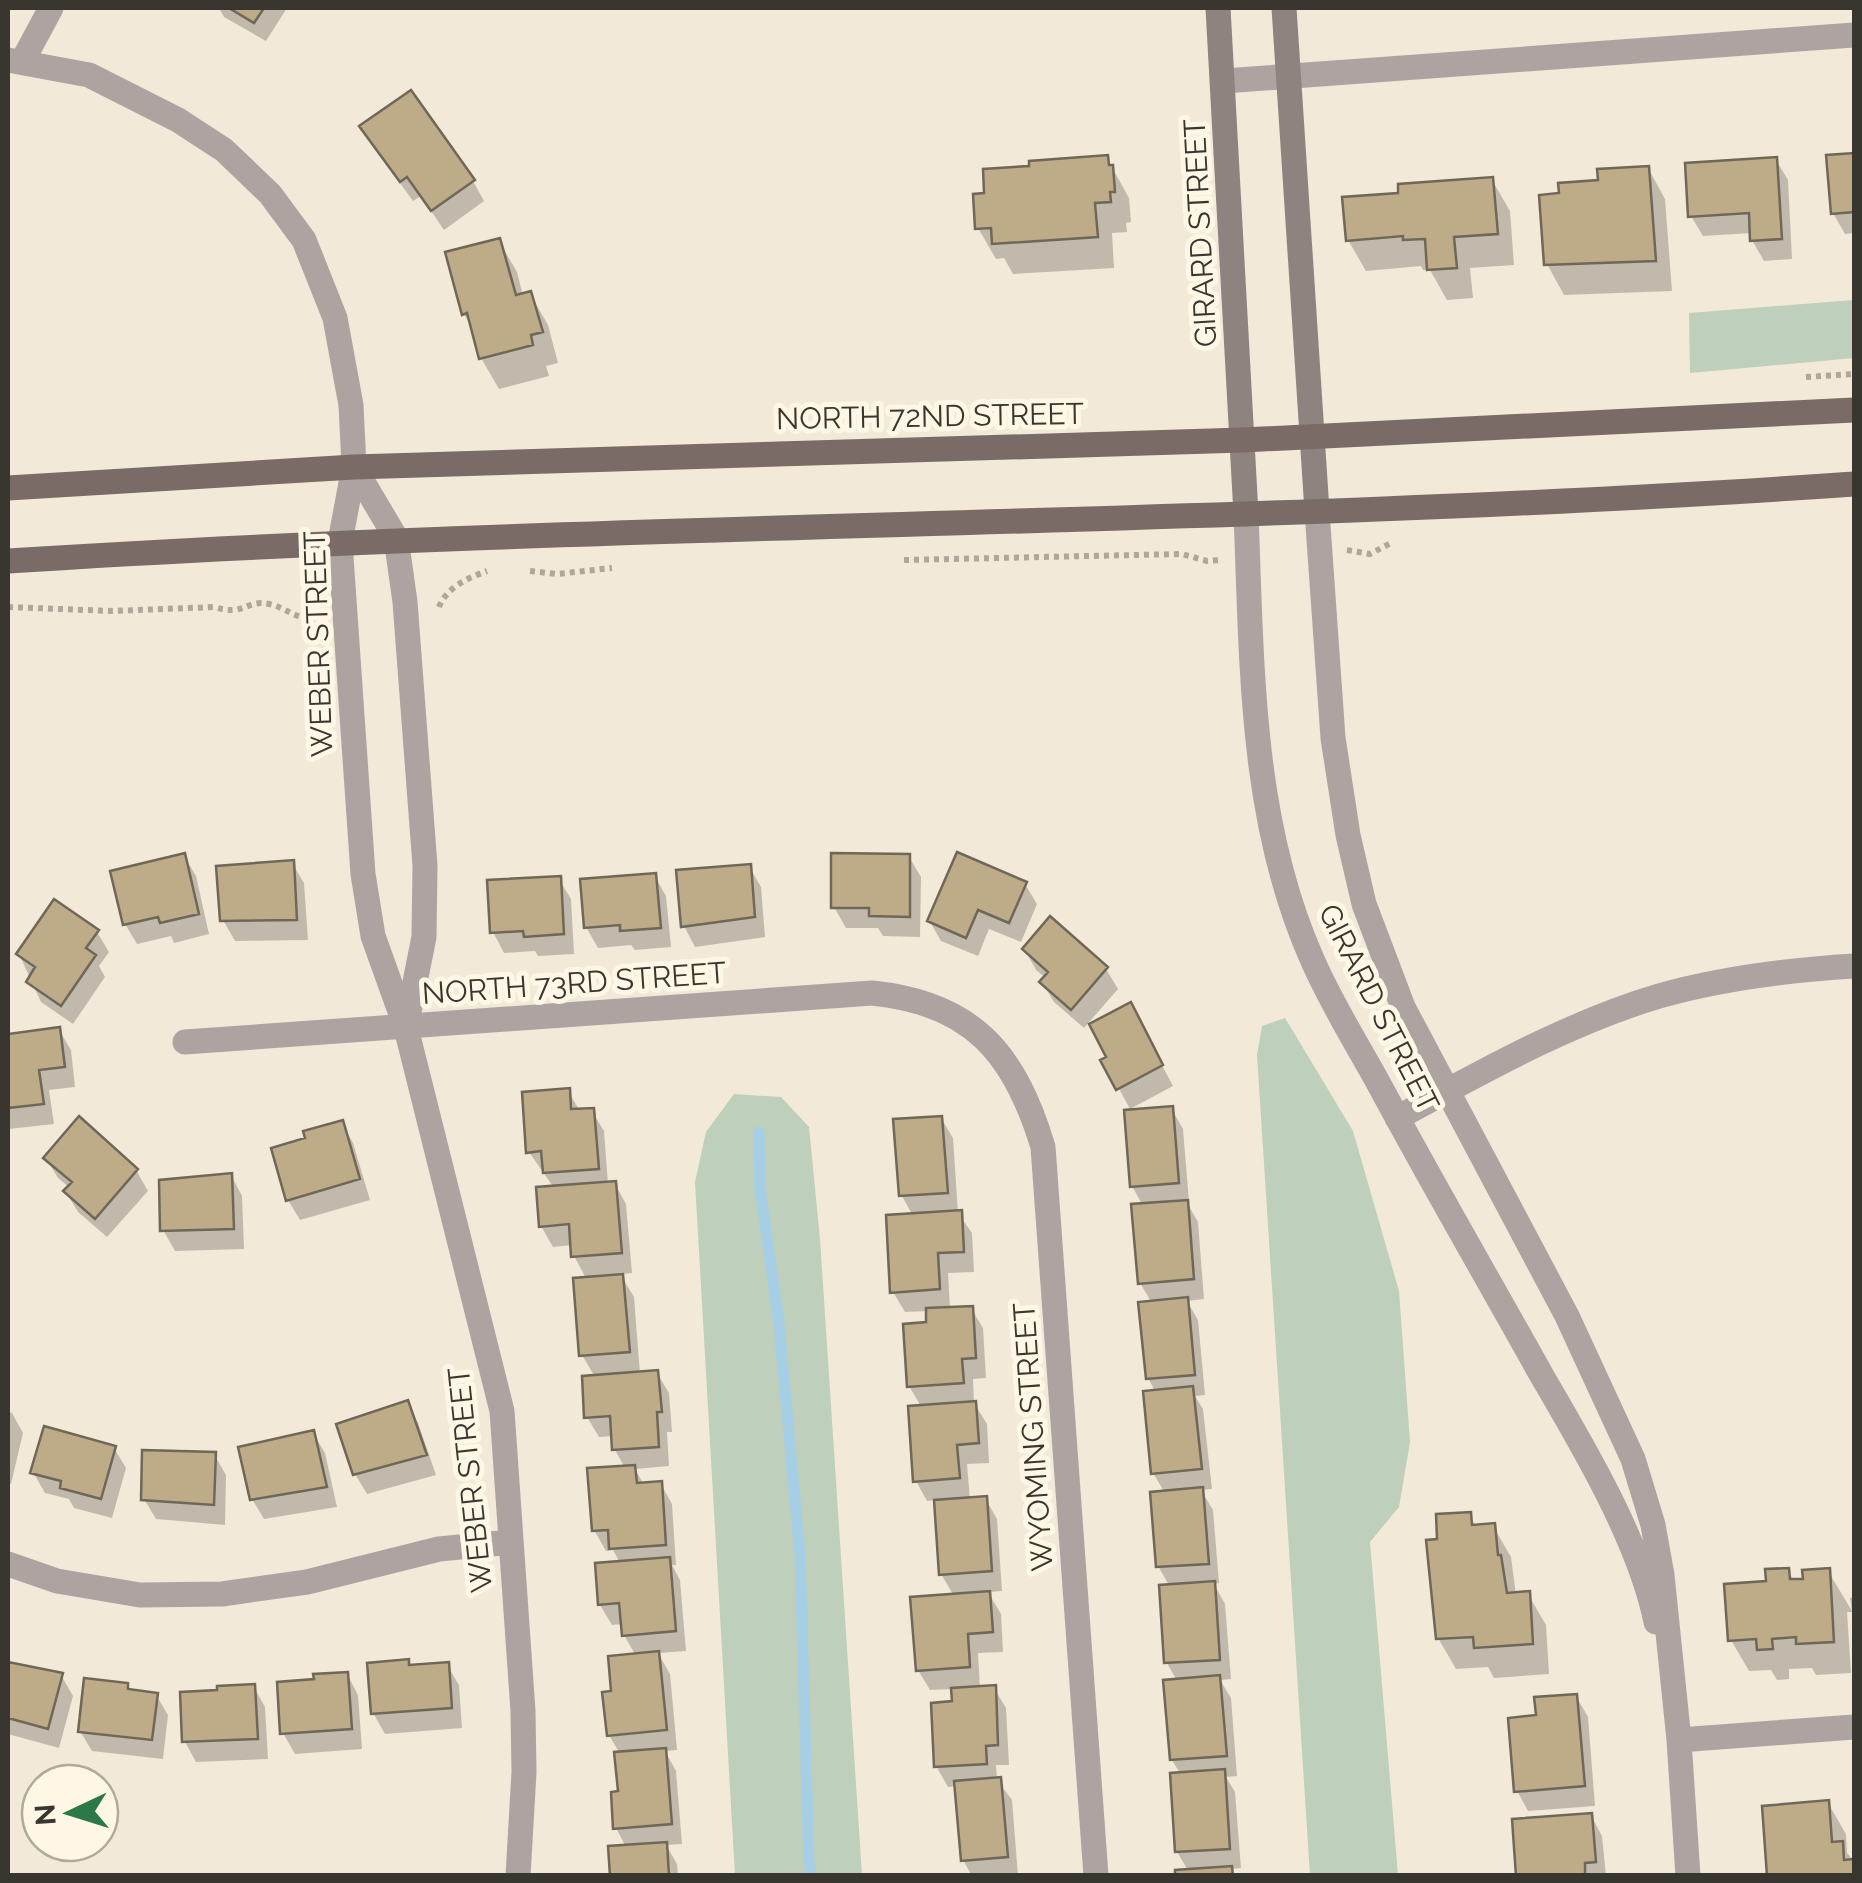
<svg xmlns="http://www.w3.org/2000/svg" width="1862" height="1883" viewBox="0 0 1862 1883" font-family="Raleway,sans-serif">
	<rect width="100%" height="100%" fill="#f2e9d8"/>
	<!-- green -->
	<path fill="#becfbb" d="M1854 300V358L1690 373 1689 313Z
		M1285 1018 1353 1131 1399 1291 1410 1442 1399 1507 1370 1542 1398 1875H1310L1257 1055 1262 1026Z
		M734 1094 781 1097 809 1127 820 1239 862 1875H735L695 1182 706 1132Z"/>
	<!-- shadow -->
	<path fill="#0003" d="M219 8H287L266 41 224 17Z
		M374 147 473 181 484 201 444 230 421 196 413 201Z
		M1854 156V233L1845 234 1833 213 1829 158Z
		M1107 158 1129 198 1131 222 1126 223 1127 232 1112 233 1114 268 1013 274 1004 258 996 259 978 228 987 196 1032 169Z
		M1776 160 1788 180 1792 259 1764 261 1752 240V233L1703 236 1691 216Z
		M1648 168 1665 199 1672 291 1564 295 1547 264 1601 183Z
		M1492 180 1510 211 1514 265 1470 268 1473 298 1447 300 1430 270H1423L1421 266 1366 271 1348 240 1401 195Z
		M499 241 517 272 523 296 530 294 548 325 558 363 546 366 549 376 499 389 481 358 474 331 464 314Z
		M184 856 196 876 209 934 174 943 171 936 137 944 125 924Z
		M909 857 921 877 920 937 883 936 878 928H846L834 907Z
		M292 863 304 883 308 940 235 941 223 920Z
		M749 866 761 887 765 937 695 947 684 926Z
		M654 875 666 896 671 947 635 950 631 945 598 948 586 927Z
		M559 879 571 899 574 954 538 956 535 951 504 953 493 932Z
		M1025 884 1037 904 1021 942 989 929 978 956 941 941 929 920Z
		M1051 920 1106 969 1118 989 1084 1028 1054 1002 1042 982 1046 978 1036 970 1025 950Z
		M97 932 109 952 99 966 105 977 73 1024 41 1002 19 954Z
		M1141 1026 1173 1086 1130 1109 1104 1061Z
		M59 1030 71 1050 75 1087 49 1090 54 1124 9 1129 8 1036Z
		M568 1091 580 1111H592L604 1131 608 1184H615L626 1204 632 1273 620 1274 634 1297 640 1374 657 1373 669 1393 672 1432H667L669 1466 635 1469 644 1485 661 1484 672 1504 676 1565H672L680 1580 686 1651 658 1653 670 1674 677 1750 665 1751 676 1771 682 1844 666 1845 677 1864 678 1876H613L626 1847 616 1828 620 1794V1754L609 1735 614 1693 636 1656 624 1635 623 1624 612 1625 600 1605 620 1563 613 1550 606 1551 594 1530 625 1468 615 1450 614 1436 599 1437 587 1417 595 1377 582 1355 587 1280 574 1256 573 1245 553 1247 541 1226 554 1188 529 1152Z
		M1171 1108 1183 1129 1189 1202 1187 1203 1198 1222 1204 1299 1187 1301 1198 1320 1205 1395 1195 1396 1203 1409 1212 1489 1201 1490 1213 1510 1219 1583 1214 1584 1225 1604 1231 1679 1220 1680 1231 1698 1237 1776 1226 1777 1235 1792 1241 1868 1231 1869 1235 1876H1178L1189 1872 1177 1852 1181 1775 1172 1760 1177 1681 1167 1663 1170 1587 1158 1566 1165 1493 1153 1473 1156 1393 1148 1378 1152 1303 1140 1283 1143 1206 1132 1186Z
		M941 1118 953 1138 958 1213 972 1233 974 1272 948 1273 950 1309 971 1308 983 1328 986 1378 973 1379 974 1403 987 1424 989 1463 967 1464 970 1500 985 1498 997 1519 1002 1591 988 1592 1001 1614 1003 1652 978 1653 980 1689 994 1688 1006 1708 1009 1765H996L997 1780 1012 1800 1018 1876H972L963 1860 957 1786 948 1787 936 1766 955 1704 954 1689 930 1690 918 1670 954 1596 941 1574 936 1500 927 1501 916 1481 922 1408 909 1386 929 1325 928 1311 905 1312 893 1292 913 1216 902 1196Z
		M342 1123 353 1143 370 1200 300 1220 288 1200 308 1140Z
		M46 1158 136 1170 148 1191 107 1237 78 1212 66 1192 70 1188 58 1178Z
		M231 1175 242 1196 244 1249 175 1251 163 1230Z
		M407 1403 418 1423 436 1475 367 1494 355 1474Z
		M8 1412 12 1413 23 1433 11 1484 8 1483Z
		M313 1433 325 1453 337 1507 264 1519 252 1499Z
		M114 1448 126 1468 112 1518 74 1508 69 1499 45 1493 33 1472Z
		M214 1454 226 1475 225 1525 156 1519 144 1499Z
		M1469 1515 1476 1527 1493 1526 1511 1557 1516 1595 1528 1594 1546 1625 1549 1674 1494 1678 1488 1667 1456 1669 1438 1638 1439 1541Z
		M1788 1570 1794 1582 1828 1571 1852 1611 1850 1598 1854 1597V1646L1852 1612H1847L1851 1673 1816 1675 1812 1668 1789 1669V1679L1777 1680 1771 1670 1749 1671 1731 1640 1769 1584Z
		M407 1662 411 1667 447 1665 459 1685 462 1728 385 1734 373 1713Z
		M8 1664 61 1675 73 1696 59 1748 8 1734Z
		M347 1674 358 1695 362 1749 295 1754 283 1733Z
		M126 1685 130 1692 156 1695 168 1715 163 1759 92 1751 80 1731Z
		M254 1687 265 1707 268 1759 196 1762 185 1742Z
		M1576 1696 1588 1717 1595 1806 1528 1811 1517 1791 1538 1718Z
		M1828 1803 1846 1834 1847 1853 1854 1861V1876H1770Z
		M1591 1815 1602 1836 1606 1876H1519Z"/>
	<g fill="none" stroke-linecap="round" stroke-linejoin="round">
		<!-- stream -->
		<path stroke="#a6cee5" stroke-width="11" d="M759 1132 760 1188 779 1325 800 1555 809 1864 812 1876"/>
	</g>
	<!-- building -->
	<path fill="#beac88" stroke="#6f6758" stroke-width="2.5" d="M229 8H264L254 23Z
		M411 90 475 180 431 211 407 177 400 182 359 126Z
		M1854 153V212L1831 214 1826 155Z
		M1108 155 1109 165H1113L1115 192H1110L1111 202 1095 203 1098 237 992 244 991 228 975 229 973 194 984 193 983 169 1029 166V161Z
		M1777 157 1782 239 1750 241 1749 213 1688 217 1685 163Z
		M1649 166 1656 261 1544 265 1539 195 1559 193 1558 183 1598 180 1597 169Z
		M1493 177 1498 234 1454 237 1457 268 1427 270 1425 239 1403 240V236L1346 241 1342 197 1398 193V184Z
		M500 238 516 295 531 291 543 332 531 335 533 345 479 359 467 313 462 315 445 252Z
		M957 852 1027 882 1009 923 978 910 966 938 927 921Z
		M185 853 199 914 160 923 158 917 123 925 110 871Z
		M831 853 910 854V917L869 916V908H831Z
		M294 860 297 920 220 921 216 866Z
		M751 864 755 917 681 927 676 870Z
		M656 873 661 928 620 931V925L584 928 580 879Z
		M561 876 564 934 524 937 523 931 490 933 487 880Z
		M54 899 99 930 86 948 96 955 61 1006 26 982 35 967 16 954Z
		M1050 916 1108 967 1071 1010 1039 982 1048 972 1022 949Z
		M1131 1002 1163 1065 1116 1090 1100 1060 1106 1057 1089 1024Z
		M60 1027 65 1067 39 1070 44 1104 8 1108V1034Z
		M570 1088 571 1109 594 1108 599 1169 543 1173 541 1151 526 1153 522 1092Z
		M1173 1106 1179 1183 1130 1187 1124 1110Z
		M79 1116 138 1169 95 1219 63 1191 72 1182 43 1158Z
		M942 1116 948 1193 899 1196 893 1119Z
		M343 1120 360 1179 286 1201 271 1148 305 1138 303 1131Z
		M232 1173 234 1229 160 1231 159 1180Z
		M616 1181 622 1253 571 1257 569 1224 539 1227 536 1187Z
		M1188 1200 1194 1279 1138 1284 1131 1204Z
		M962 1210 964 1252 938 1253 940 1289 890 1293 886 1215Z
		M623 1274 630 1352 579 1356 573 1278Z
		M1188 1297 1195 1375 1146 1379 1138 1302Z
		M973 1306 976 1358 962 1359 964 1383 907 1387 903 1324 926 1322V1308Z
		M658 1370 662 1412H657L659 1447 612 1450 610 1416 584 1418 582 1376Z
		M1193 1386 1202 1469 1151 1474 1143 1391Z
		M408 1400 427 1455 353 1475 336 1424Z
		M976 1401 979 1443 957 1445 960 1478 913 1482 908 1406Z
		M44 1426 116 1446 101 1499 60 1488 61 1481 30 1473Z
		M314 1430 327 1487 250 1500 238 1447Z
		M142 1450 216 1452 214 1505 141 1500Z
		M635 1465 637 1483 662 1481 666 1545 609 1549 608 1530 592 1531 587 1468Z
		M1203 1487 1209 1564 1156 1567 1150 1492Z
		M987 1496 992 1571 939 1575 934 1500Z
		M1471 1512 1472 1525 1495 1523 1498 1555H1501L1507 1593 1530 1591 1533 1644 1474 1648 1473 1637 1436 1639 1426 1540 1437 1539 1436 1514Z
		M670 1557 676 1631 622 1636 619 1603 598 1605 595 1563Z
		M1789 1568 1790 1579H1803L1802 1570 1830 1568 1834 1642 1796 1644V1637L1772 1639 1773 1649 1757 1650 1756 1639 1728 1641 1724 1584 1766 1581 1765 1569Z
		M1215 1581 1220 1660 1164 1663 1159 1585Z
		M990 1591 993 1632 968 1634 970 1667 916 1671 910 1597Z
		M659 1651 667 1730 607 1736 602 1692 611 1691 608 1656Z
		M409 1659V1665L449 1662 452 1708 371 1714 367 1663Z
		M8 1662 63 1673 48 1729 8 1718Z
		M348 1672 352 1729 280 1734 277 1682 314 1679 313 1674Z
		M1220 1675 1227 1756 1170 1760 1163 1680Z
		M84 1678 128 1683V1689L158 1693 152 1740 78 1732Z
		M255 1684 258 1739 182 1742 180 1692 217 1690V1686Z
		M996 1685 998 1745 986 1746 987 1764 934 1767 931 1703 952 1701 951 1688Z
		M1577 1694 1585 1786 1514 1792 1508 1718 1536 1715 1534 1697Z
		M666 1748 672 1824 613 1829 611 1792 618 1791 614 1752Z
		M1225 1769 1230 1849 1175 1852 1170 1773Z
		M1001 1777 1008 1857 961 1861 954 1781Z
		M1829 1800 1832 1842 1843 1841 1844 1860 1854 1859V1876H1767L1762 1806Z
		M1592 1813 1596 1862 1585 1863V1876H1516L1512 1819Z
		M667 1842 669 1876H610L608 1846Z
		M1232 1866 1233 1876H1175V1870Z"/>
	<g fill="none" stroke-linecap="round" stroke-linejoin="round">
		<!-- path -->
		<path stroke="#aea79a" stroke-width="6" stroke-dasharray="5 5" stroke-linecap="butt" d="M1806 377 1854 374
			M1347 550 1370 554 1391 543
			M904 560 1182 554 1207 561 1220 560
			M530 571 557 574 612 568
			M8 607 112 611 214 607C245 617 246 599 269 604 288 608 293 619 315 618
			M439 607C447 587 468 578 487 571"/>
		<!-- street -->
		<path stroke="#ada4a2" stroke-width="25" d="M8 60 89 75 178 120 224 150 270 194 304 240 335 318 351 405 354 467 340 542 363 874 373 936 406 1028 502 1411 523 1711 524 1772 518 1876
			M22 62 51 8
			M1224 81 1854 35
			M354 467 396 538 405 602 425 866 424 937 406 1027
			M1317 511 1333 738 1348 835 1364 904 1403 1007 1567 1316 1633 1459 1653 1525 1662 1575 1679 1740 1688 1876
			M1246 514C1252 663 1250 820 1312 959 1331 1003 1357 1044 1380 1086 1432 1183 1488 1279 1542 1376 1583 1446 1640 1542 1656 1622
			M185 1042 872 993C973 1003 1015 1054 1043 1147L1096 1876
			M1397 1118C1480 1073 1568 1023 1659 996 1723 978 1788 970 1854 966
			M8 1564 57 1581 140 1595 222 1594 307 1582 439 1549 511 1542
			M1679 1740 1854 1727"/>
		<!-- secondary -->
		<path stroke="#8f837f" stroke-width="25" d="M1218 8 1246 514
			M1284 8 1317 511"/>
		<!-- primary -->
		<path stroke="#7a6b66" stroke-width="25" d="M8 488 354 467 1243 440 1854 410
			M8 561C622 521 1240 527 1854 484"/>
	</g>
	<g text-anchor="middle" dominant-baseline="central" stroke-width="10" stroke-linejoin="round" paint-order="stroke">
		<!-- street labels -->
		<g font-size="30" fill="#39362f" stroke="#fff7e5">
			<text transform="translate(1200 233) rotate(-93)">GIRARD STREET</text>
			<text transform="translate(930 416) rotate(-1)">NORTH 72ND STREET</text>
			<text transform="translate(318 644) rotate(-92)">WEBER STREET</text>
			<text transform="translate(574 983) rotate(-4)">NORTH 73RD STREET</text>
			<text transform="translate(1379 1008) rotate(63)">GIRARD STREET</text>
			<text transform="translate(1033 1437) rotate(-94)">WYOMING STREET</text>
			<text transform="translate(470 1480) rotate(-96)">WEBER STREET</text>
		</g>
	</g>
	<!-- border -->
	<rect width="1862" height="1883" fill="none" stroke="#39362f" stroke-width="20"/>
	<!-- north arrow -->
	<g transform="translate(70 1813) rotate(266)"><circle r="48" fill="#fff7e5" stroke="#b0aa9c" stroke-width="2.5"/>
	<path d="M0-8L18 38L0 25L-18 38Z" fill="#2c7846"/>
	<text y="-15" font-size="28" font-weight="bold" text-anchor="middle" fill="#39362f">N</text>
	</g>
</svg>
